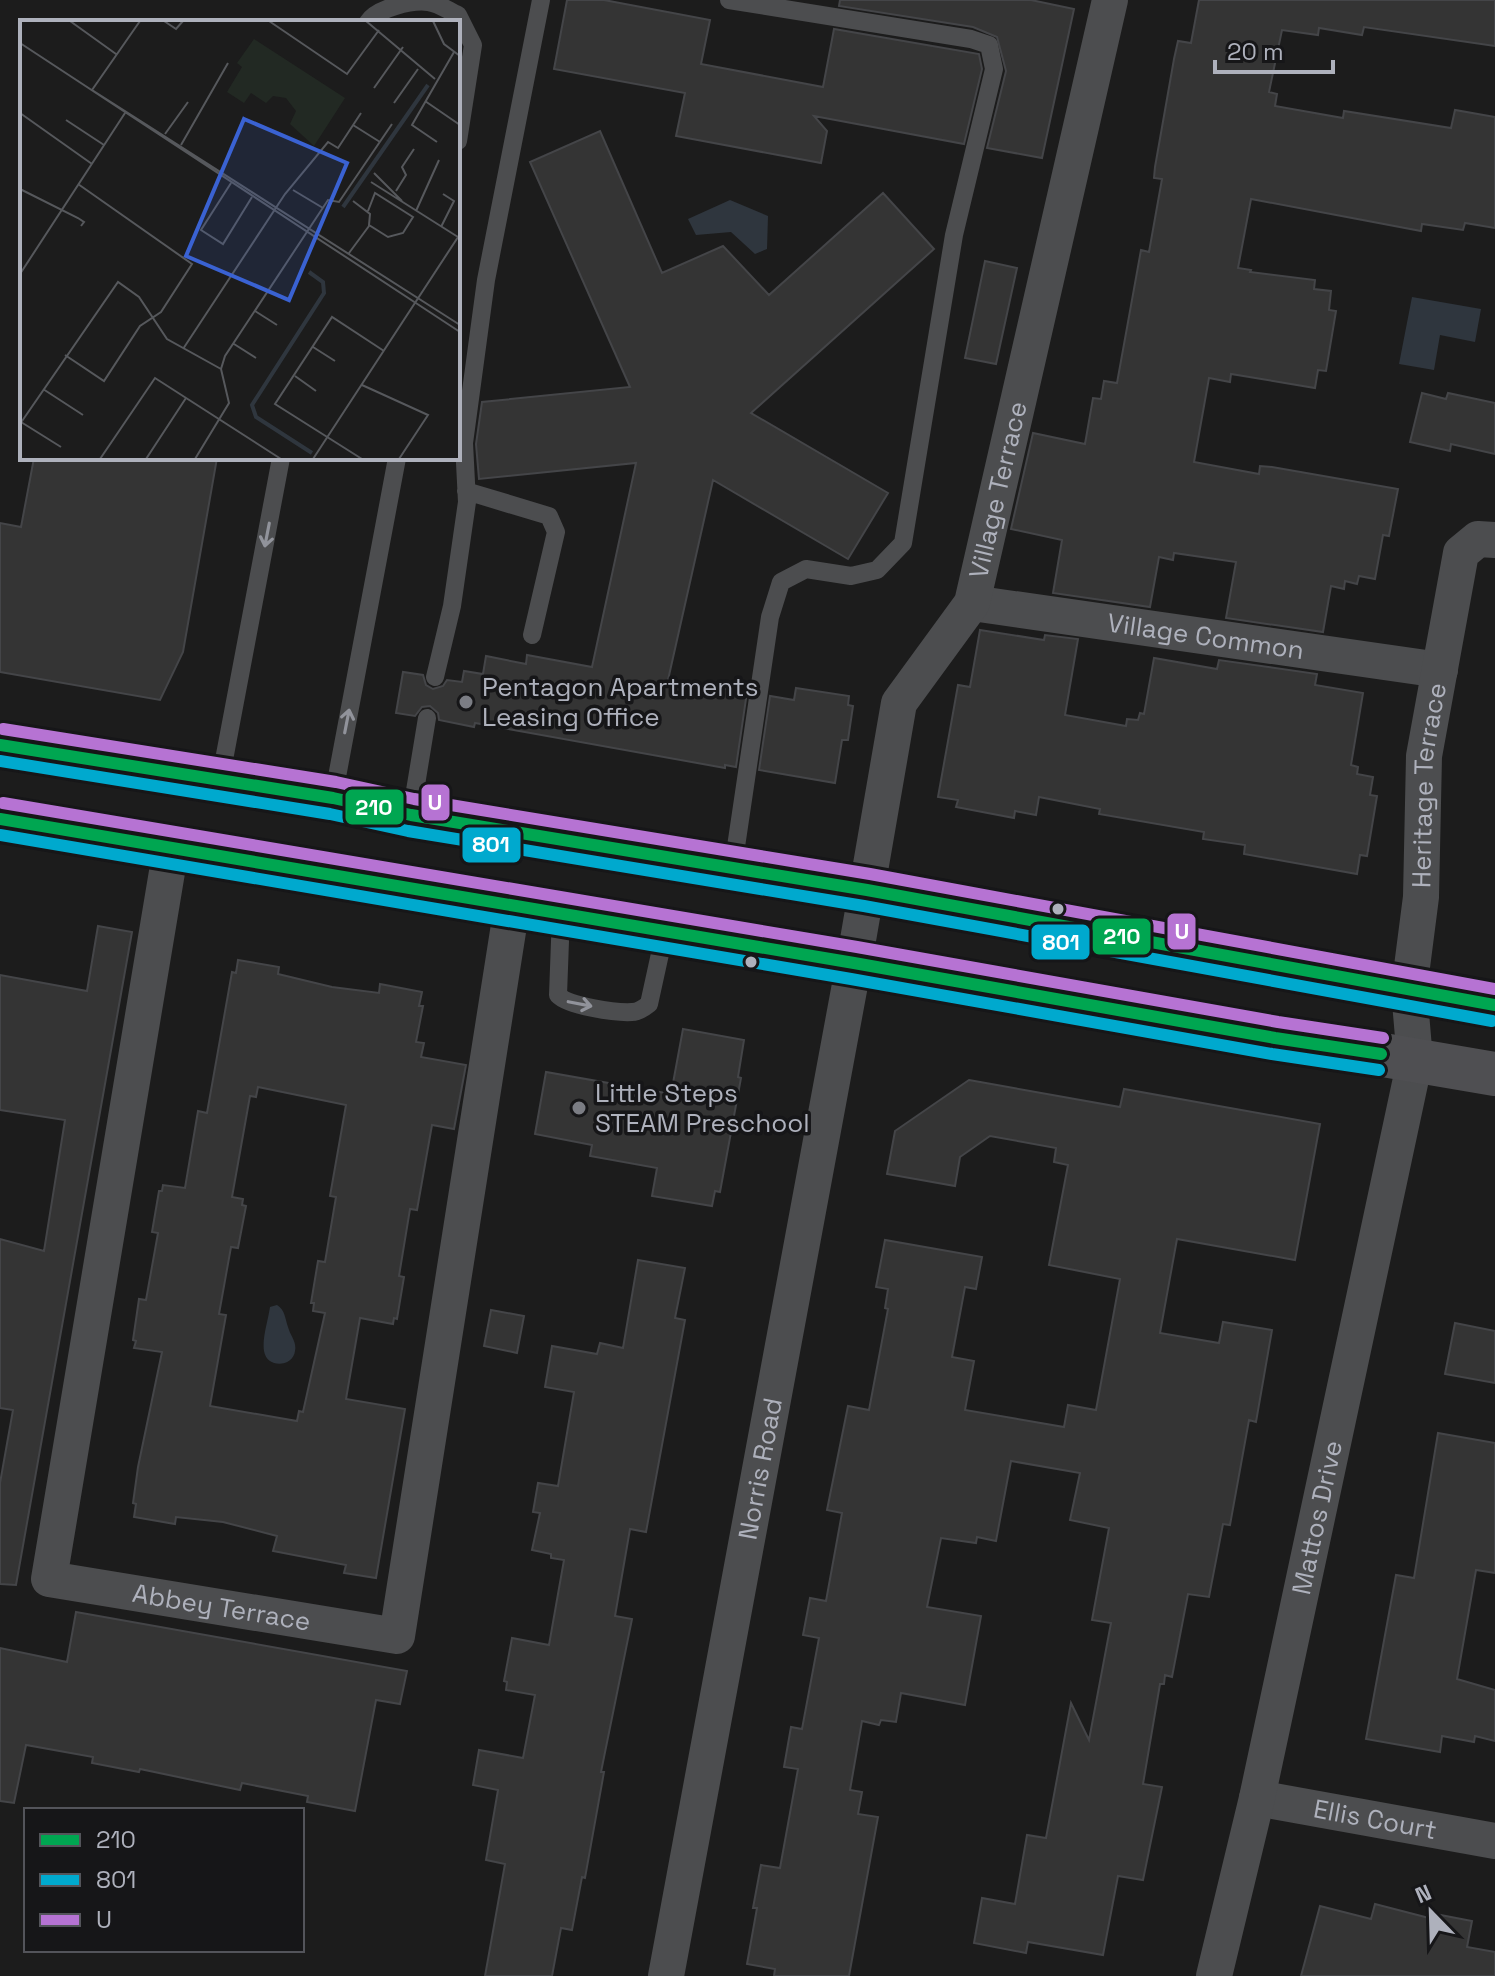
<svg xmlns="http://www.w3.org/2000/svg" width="1495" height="1976" viewBox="0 0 1495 1976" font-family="'Space Grotesk',sans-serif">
	<rect width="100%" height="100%" fill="#1c1c1c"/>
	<!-- water -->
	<path fill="#2f363e" d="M730 200 768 216 767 249 755 254 731 232 696 235 688 219Z
		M1412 297 1481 309 1475 342 1440 335 1434 370 1399 364Z
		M277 1305C285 1310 285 1318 288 1327 290 1335 297 1342 295 1351 293 1367 267 1369 264 1351 262 1338 268 1321 270 1307Z"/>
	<!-- building -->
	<path fill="#343434" stroke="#444548" stroke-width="2" fill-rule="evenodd" d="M567 0H604L710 20 701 64 823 87 834 29 979 54 982 69 964 144 814 116 827 131 821 163 676 136 685 93 554 69Z
		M840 0H1031L1074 9 1042 158 987 148 1006 71 997 37 973 27 839 6Z
		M1199 0H1495V46L1364 27 1362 35 1319 28 1318 35 1282 30 1269 92 1277 94 1275 106 1343 118 1344 111 1451 128 1455 110 1495 117V228L1465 223 1463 230 1422 224 1421 231 1251 199 1238 268 1251 270 1250 272 1315 280 1314 289 1331 291 1329 310 1336 311 1326 371 1318 370 1315 388 1231 374 1230 382 1209 378 1194 462 1259 474 1260 466 1272 467 1398 489 1389 536 1383 535 1375 579 1359 576 1357 584 1345 581 1344 589 1331 586 1323 632 1226 618 1236 562 1174 553 1173 560 1159 557 1150 607 1053 593 1062 540 1011 529 1033 433 1085 444 1093 398 1101 399 1104 381 1117 383 1141 250 1149 252 1162 179 1154 178 1155 167 1174 59 1178 41 1191 43Z
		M600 131 662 273 723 246 769 295 883 193 934 249 751 413 888 493 848 559 713 480 668 680 747 692 736 767 725 765V768L475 723 474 727 439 720 438 713 430 706 422 707 415 716 396 713 403 672 423 675 426 685 433 689 443 686 447 680 462 682 464 671 483 674 486 656 526 664 527 655 592 667 636 463 479 479 476 444 482 402 630 387 530 162Z
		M985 261 1017 268 996 364 965 358Z
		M1422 393 1446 399 1448 393 1495 403V454L1451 444 1450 451 1410 442Z
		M34 458H217L183 652 160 700 0 672V523L21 527Z
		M980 630 1044 640 1045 635 1078 639 1065 715 1126 726 1127 719 1138 720 1140 713 1144 714 1154 658 1217 669 1219 660 1317 674 1315 685 1363 693 1351 765 1358 767 1357 774 1373 777 1370 795 1377 796 1367 856 1360 855 1357 874 1244 854 1245 845 1203 839 1204 832 1099 814 1100 809 1039 797 1036 815 1015 811 1014 818 956 807 958 800 938 797 958 685 970 687Z
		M796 688 849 696 848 705 853 706 848 740H842L835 783 759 770 770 696 794 700Z
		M98 926 132 932 16 1585 0 1584V1483L13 1410 0 1408V1239L44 1251 65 1120 0 1110V975L87 991Z
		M238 960 279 967 278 974 332 987 379 993 380 984 422 992 419 1006H423L416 1042 424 1043 421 1057 466 1065 454 1129 432 1125 417 1210 410 1209 399 1276 404 1277 397 1319 394 1318 393 1324 360 1318 346 1399 405 1409 376 1578 344 1573 346 1565 273 1551 277 1536 223 1522 176 1517 175 1524 134 1517 136 1504 133 1503 138 1467 162 1352 134 1348 136 1341 133 1340 139 1299 146 1300 158 1233 152 1232 159 1191H162L163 1185 185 1188 198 1111 207 1113 232 972 236 973ZM258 1087 346 1105 330 1196 336 1197 325 1262 318 1261 311 1303H314L313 1311 325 1313 303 1412 299 1411 297 1421 210 1406 226 1315 219 1314 231 1247 238 1248 246 1206 242 1205 243 1199 232 1197 250 1096 256 1097Z
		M683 1029 744 1040 738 1077 741 1078 720 1192 715 1191 712 1206 652 1196 657 1168 590 1156 592 1145 535 1134 546 1072 671 1094Z
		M969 1080 1120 1107 1124 1089 1320 1124 1295 1260 1177 1239 1160 1333 1219 1343 1223 1322 1272 1330 1256 1422 1249 1420 1230 1525 1223 1524 1209 1597 1188 1594 1172 1677 1165 1675 1164 1684H1160L1143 1784 1162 1787 1143 1880 1118 1876 1103 1955 1028 1942 1026 1953 974 1943 982 1898 1015 1904 1027 1835 1046 1838 1071 1703 1089 1740 1111 1623 1092 1620 1109 1528 1070 1520 1080 1473 1011 1461 996 1541 977 1537 976 1543 941 1538 927 1607 981 1616 965 1705 901 1693 896 1722 881 1720 879 1725 862 1721 850 1790 862 1792 858 1814 878 1817 849 1976H774L775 1969 747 1964 757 1908H753L761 1865 780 1868 798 1769 784 1767 791 1727 802 1729 819 1638 803 1635 810 1598 826 1601 842 1513 827 1510 848 1406 869 1410 888 1309 885 1308 888 1289 876 1287 885 1240 982 1257 976 1289 965 1287 952 1357 974 1361 965 1410 1064 1427 1068 1405 1096 1410 1120 1279 1049 1265 1068 1165 1054 1162 1056 1148 990 1136 960 1157 955 1186 887 1174 895 1131Z
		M638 1260 685 1268 675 1318 685 1320 646 1532 630 1529 615 1616 632 1619 601 1772H604L585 1878 582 1877 572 1930 561 1928 552 1976H485L505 1864 486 1860 498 1790 473 1785 479 1750 523 1758 535 1695 506 1690 507 1682 504 1681 512 1638 549 1645 564 1560 551 1558V1554L532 1550 540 1513 533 1512 538 1483 558 1486 574 1392 545 1387 552 1346 597 1354 600 1343 623 1348Z
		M491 1310 524 1316 517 1353 484 1346Z
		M1455 1323 1495 1331V1383L1445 1374Z
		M1438 1433 1495 1443V1573L1476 1570 1457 1679 1495 1690V1741L1475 1736 1474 1742 1442 1736 1440 1752 1366 1739 1396 1575 1414 1578Z
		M76 1612 407 1671 400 1704 376 1700 355 1811 307 1802 308 1796 242 1783 240 1790 140 1769 139 1772 92 1763 93 1757 26 1745 14 1803 0 1801V1648L67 1662Z
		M1375 1904 1429 1918 1430 1913 1472 1921 1467 1947 1495 1952V1976H1301L1320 1906 1371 1919Z"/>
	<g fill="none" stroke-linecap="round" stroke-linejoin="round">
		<!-- service -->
		<path stroke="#4c4d4f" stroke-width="18" d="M729 0 971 39 989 45 994 69 954 235 903 543 877 570 851 576 806 569 781 582 770 617 733 867
			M368 22C377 8 412 0 428 2 438 3 449 11 458 15L473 45 458 141
			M466 491 549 516 556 532 532 635
			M435 677 452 606 467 502 464 443 486 280 541 0
			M220 781 281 458
			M333 798 397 458
			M411 815 427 718
			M561 914 558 995C568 1006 616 1013 632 1012 638 1012 644 1008 649 1004L665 931"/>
		<!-- minor -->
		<g stroke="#4c4d4f" stroke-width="36">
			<path id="s1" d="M972 603 1440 670"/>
			<path id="s2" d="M171 848 49 1579 397 1636 512 906"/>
			<path id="s3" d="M1257 1798 1495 1841"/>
			<path id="s4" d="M666 1976 854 963 899 703 972 603 1110 0"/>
			<path id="s5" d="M1214 1976 1257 1798 1415 1060 1409 990 1421 897 1424 756 1461 553 1478 539 1495 540"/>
		</g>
		<!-- primary -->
		<path stroke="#4f4f52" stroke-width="44" d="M0 745 333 798 411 815 867 890 1495 1005
			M0 819 1495 1074"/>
		<defs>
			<path id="bus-1" d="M0 745 333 798 411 815 867 890 1495 1005
				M0 819 854 963 1275 1038 1381 1054"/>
			<path id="bus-2" d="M0 761 330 814 408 831 864 906 1492 1021
				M0 835 851 979 1272 1054 1379 1070"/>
			<path id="bus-3" d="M3 729 336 782 414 799 870 874 1495 989
				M3 803 857 947 1278 1022 1383 1038"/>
		</defs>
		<!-- bus-1 casing -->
		<use href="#bus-1" stroke="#161618" stroke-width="18"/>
		<!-- bus-2 casing -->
		<use href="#bus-2" stroke="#161618" stroke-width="18"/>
		<!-- bus-3 casing -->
		<use href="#bus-3" stroke="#161618" stroke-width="18"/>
		<!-- bus-1 -->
		<use href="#bus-1" stroke="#00a651" stroke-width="12"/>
		<!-- bus-2 -->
		<use href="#bus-2" stroke="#00a9ce" stroke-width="12"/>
		<!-- bus-3 -->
		<use href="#bus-3" stroke="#b673d3" stroke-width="12"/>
	</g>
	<!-- one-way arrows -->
	<defs><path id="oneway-shaft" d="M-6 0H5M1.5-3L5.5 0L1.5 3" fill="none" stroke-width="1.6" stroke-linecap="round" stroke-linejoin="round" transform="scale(2)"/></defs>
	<g stroke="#91939b">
		<use href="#oneway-shaft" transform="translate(267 535) rotate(101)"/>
		<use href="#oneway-shaft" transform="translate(347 721) rotate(-79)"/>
		<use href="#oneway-shaft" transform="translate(580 1004) rotate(11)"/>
	</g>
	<!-- markers -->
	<g fill="#7b7d84" stroke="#161618" stroke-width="3">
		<circle cx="466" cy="702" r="8"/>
		<circle cx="579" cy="1108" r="8"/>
	</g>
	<g fill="#aeb1bc" stroke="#161618" stroke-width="3">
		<circle cx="1058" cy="909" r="7"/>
		<circle cx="751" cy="962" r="7"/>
	</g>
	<g text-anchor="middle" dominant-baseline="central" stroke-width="7" stroke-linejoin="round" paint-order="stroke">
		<!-- street labels -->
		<g font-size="26" fill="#aeb1bc" stroke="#161618">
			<text stroke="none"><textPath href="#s4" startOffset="1534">Village Terrace</textPath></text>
			<text stroke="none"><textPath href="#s1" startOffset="236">Village Common</textPath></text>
			<text stroke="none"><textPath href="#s5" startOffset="1214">Heritage Terrace</textPath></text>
			<text stroke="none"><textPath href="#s4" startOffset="516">Norris Road</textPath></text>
			<text stroke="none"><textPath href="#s5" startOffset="470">Mattos Drive</textPath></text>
			<text stroke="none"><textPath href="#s2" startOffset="916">Abbey Terrace</textPath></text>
			<text stroke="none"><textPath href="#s3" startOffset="120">Ellis Court</textPath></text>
		</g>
		<!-- poi labels -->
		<g font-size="26" fill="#aeb1bc" stroke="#161618" text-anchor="start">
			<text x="482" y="687">Pentagon Apartments<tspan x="482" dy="30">Leasing Office</tspan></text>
			<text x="595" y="1093">Little Steps<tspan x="595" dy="30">STEAM Preschool</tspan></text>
		</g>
	</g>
	<!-- overview -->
	<g transform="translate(20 20)">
		<rect width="440" height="440" fill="#1c1c1c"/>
		<path d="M234 19 325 78 294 126 270 104 276 91 266 78 253 76 246 83 231 73 224 83 207 72 222 47 217 43Z" fill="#222923"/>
		<path fill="none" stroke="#2f363e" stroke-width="4" d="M323 187 408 65M289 252 303 262 304 273 232 385 236 397 292 433"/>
		<path fill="none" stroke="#56585c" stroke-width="2" d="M50 1 96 34M144 1 156 9 163 1M249 1 327 54 359 10M346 1 415 59M413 1 424 24 440 36M0 23 440 312M354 68 383 27M72 70 120 1M72 70 440 305M405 81 440 105M374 83 398 49M0 93 72 144M46 100 84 125M333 105 360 122M145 114 168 82M417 122 392 105 434 32M161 125 208 43M354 153 382 181M351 162 438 217M211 163 181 210 203 224 232 177M0 169 58 198 64 202 61 206M273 170 303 188M376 171 386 155 382 147 394 129M333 181 350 194 349 205 368 217 383 213 393 197 355 173 348 191M396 191 419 140M421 207 434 181 423 174M329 233 349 206M0 254 105 93M235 291 257 305M214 324 236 338M293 327 315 341M163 329 265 174 308 122 318 128 341 93M45 335 84 361 120 306 141 292 172 244 58 164M275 356 296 371M342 365 408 395 379 439M23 369 63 395M1 402 41 427M0 404 98 262 119 277 147 319 201 349M80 439 135 358 261 439M126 439 166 378M175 439 209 383 201 349 205 336 308 180 319 182 372 104M293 439 440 214M342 439 255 384 312 297 364 331"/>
		<path fill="#3a62d2" fill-opacity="0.15" stroke="#3a62d2" stroke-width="4" d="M224 99 327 143 269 280 166 236Z"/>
		<rect width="440" height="440" fill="none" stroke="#aeb1bc" stroke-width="4"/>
	</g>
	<g stroke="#161618" stroke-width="3">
		<rect x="420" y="783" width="31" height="39" rx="8" fill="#b673d3"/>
		<rect x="344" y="788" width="61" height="38" rx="8" fill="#00a651"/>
		<rect x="461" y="826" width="61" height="38" rx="8" fill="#00a9ce"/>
		<rect x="1166" y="912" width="31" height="39" rx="8" fill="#b673d3"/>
		<rect x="1091" y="917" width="61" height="39" rx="8" fill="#00a651"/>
		<rect x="1030" y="923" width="61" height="38" rx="8" fill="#00a9ce"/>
	</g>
	<g font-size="22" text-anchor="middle" font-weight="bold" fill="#fff">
		<text x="435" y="810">U</text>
		<text x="374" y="815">210</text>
		<text x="491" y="852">801</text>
		<text x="1182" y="939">U</text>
		<text x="1122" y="944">210</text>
		<text x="1061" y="950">801</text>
	</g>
	<!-- legend -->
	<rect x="24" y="1808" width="280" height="144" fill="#161618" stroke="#53545a" stroke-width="2"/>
	<rect x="40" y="1834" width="40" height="12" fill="#00a651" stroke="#53545a" stroke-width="2"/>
	<text x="96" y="1848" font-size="24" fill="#aeb1bc">210</text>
	<rect x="40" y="1874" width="40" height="12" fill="#00a9ce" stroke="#53545a" stroke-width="2"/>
	<text x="96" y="1888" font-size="24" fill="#aeb1bc">801</text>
	<rect x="40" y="1914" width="40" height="12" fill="#b673d3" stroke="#53545a" stroke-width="2"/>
	<text x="96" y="1928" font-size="24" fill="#aeb1bc">U</text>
	<!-- north arrow -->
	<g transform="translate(1431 1912) rotate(337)" stroke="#161618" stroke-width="6" paint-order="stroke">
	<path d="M0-6L14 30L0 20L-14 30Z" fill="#aeb1bc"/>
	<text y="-12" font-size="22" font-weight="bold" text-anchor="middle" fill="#aeb1bc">N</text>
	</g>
	<!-- scale -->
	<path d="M1215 60v12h118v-12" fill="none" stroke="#aeb1bc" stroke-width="4"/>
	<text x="1227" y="60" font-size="24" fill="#aeb1bc" stroke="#161618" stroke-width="6" paint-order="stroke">20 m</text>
</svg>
